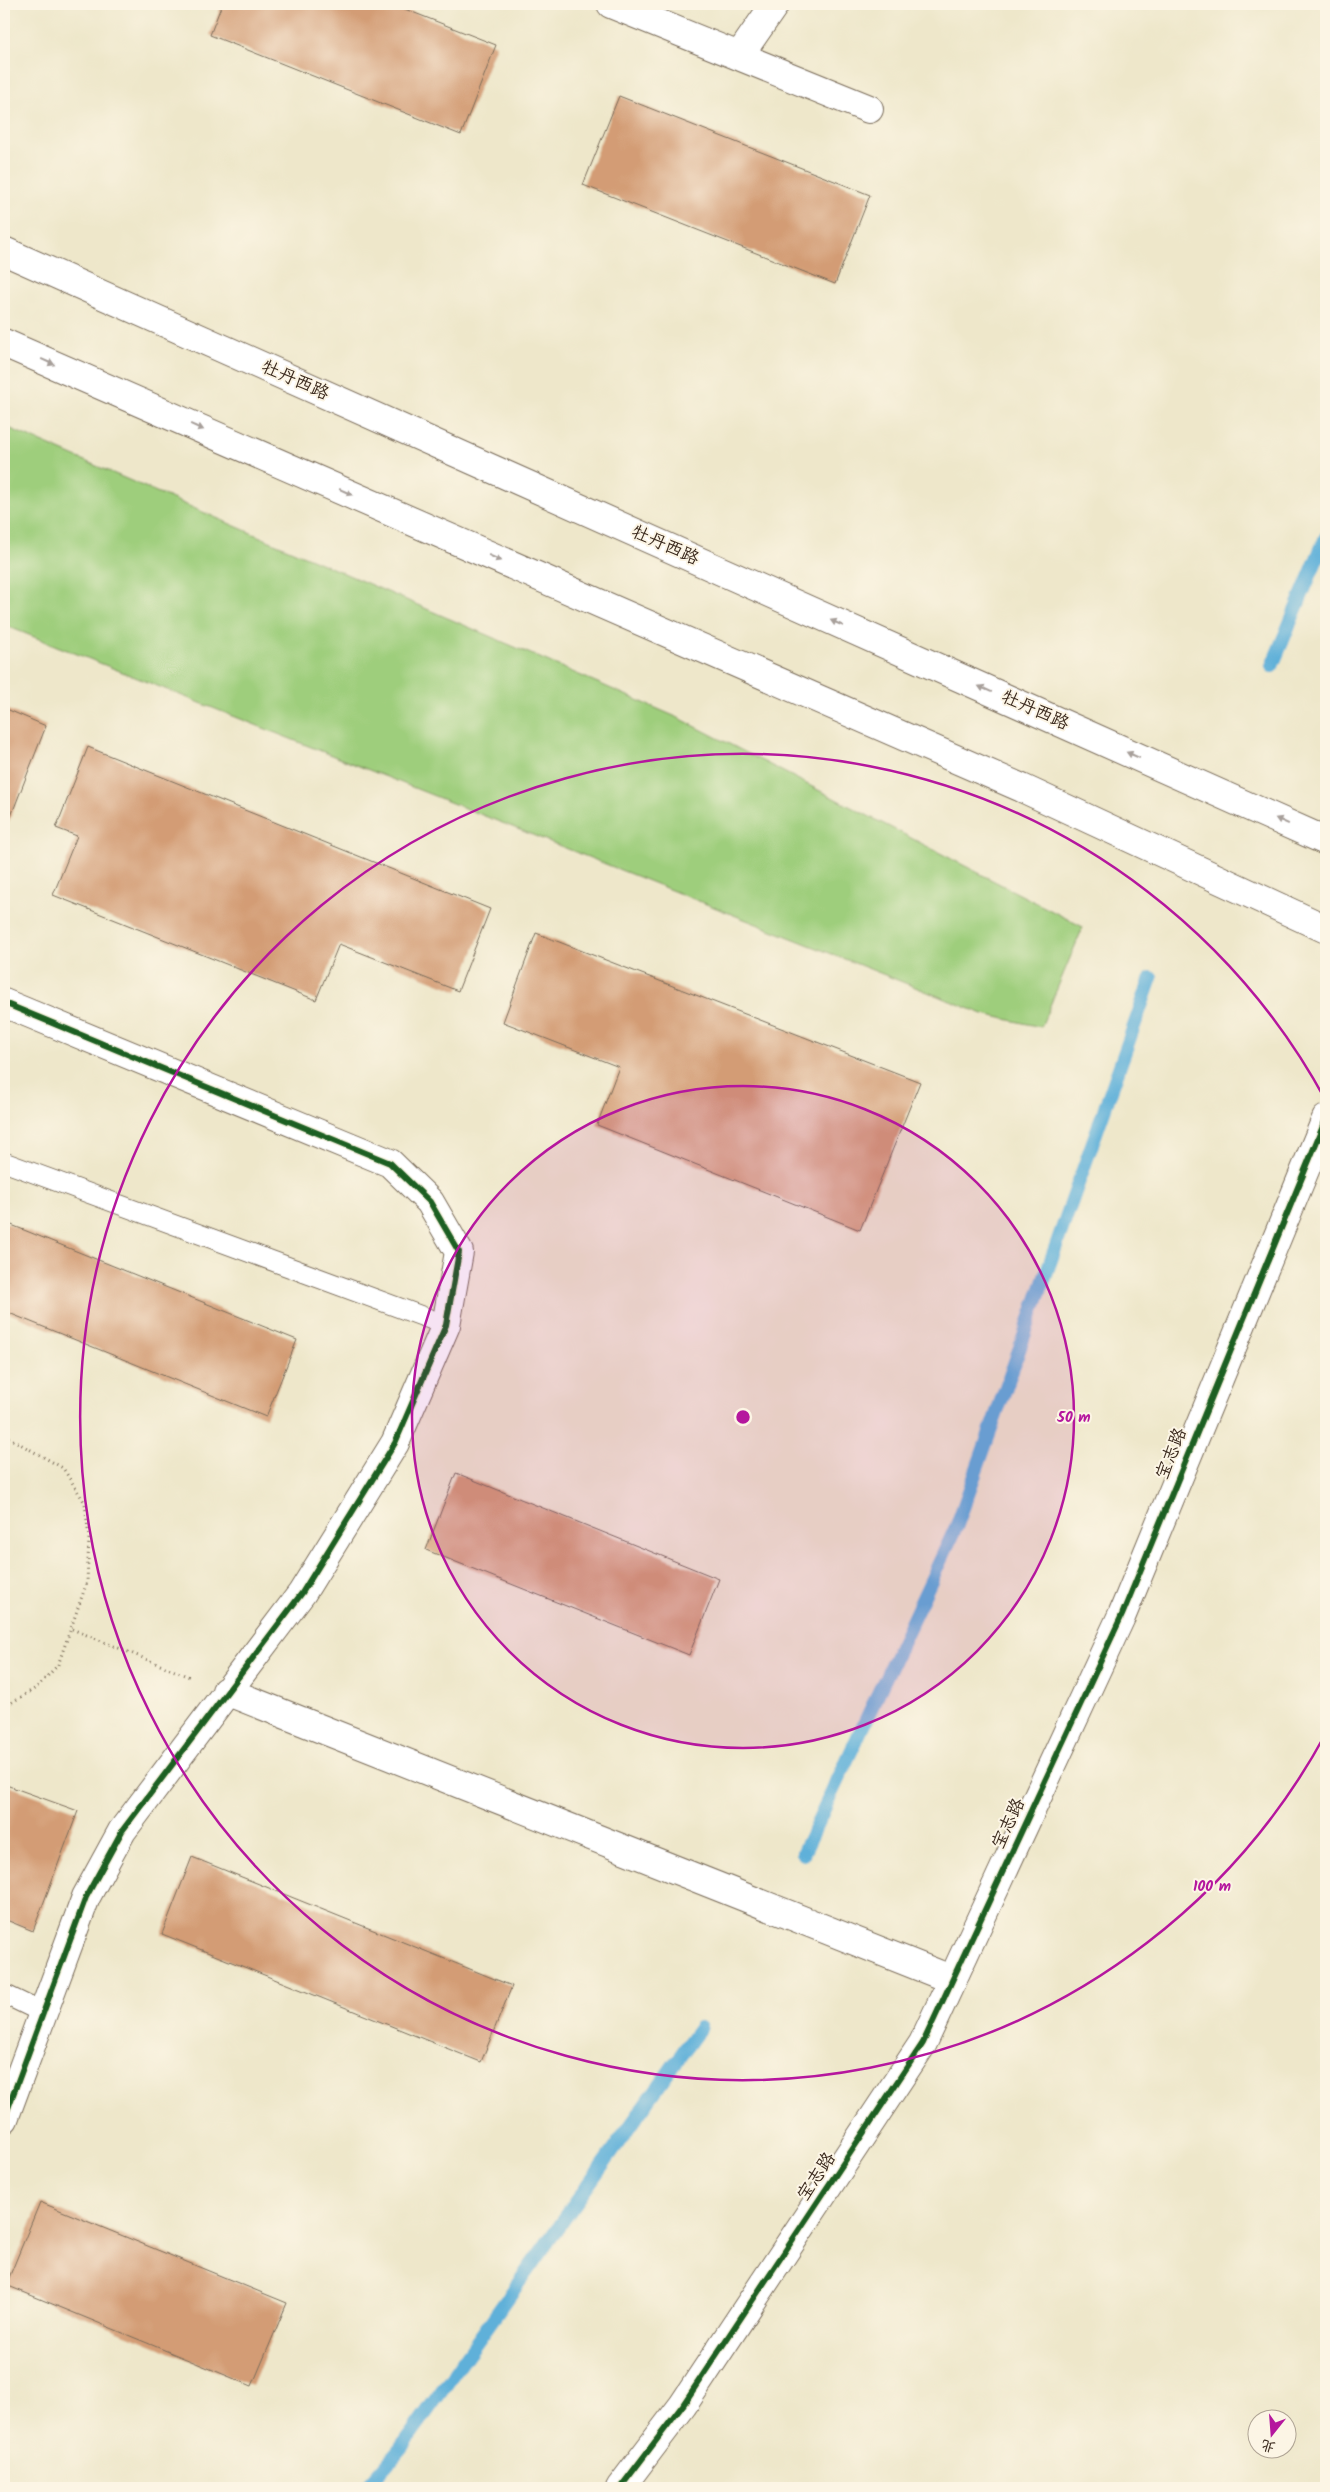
<svg xmlns="http://www.w3.org/2000/svg" width="1330" height="2492" viewBox="0 0 1330 2492" font-family="Kalam,'LXGW WenKai TC',sans-serif">
	<rect width="100%" height="100%" fill="#fcf5e5"/>
	<filter id="ink" filterUnits="userSpaceOnUse"><feTurbulence type="fractalNoise" baseFrequency=".02" numOctaves="2"/><feDisplacementMap in="SourceGraphic" scale="10" xChannelSelector="R" yChannelSelector="G"/><feConvolveMatrix kernelMatrix="1 2 1 2 8 2 1 2 1" color-interpolation-filters="sRGB"/></filter>
	<filter id="wash" filterUnits="userSpaceOnUse"><feTurbulence type="fractalNoise" baseFrequency=".0096" numOctaves="4" result="noise"/><feDisplacementMap in="SourceGraphic" scale="20" xChannelSelector="R" yChannelSelector="G"/><feGaussianBlur stdDeviation="1.12" result="paint"/><feColorMatrix in="noise" values="0 0 0 0 0 0 0 0 0 0 0 0 0 0 0 0 0 1.4 0 .05"/><feComposite in="paint" operator="in"/></filter>
	<g filter="url(#wash)">
		<rect width="100%" height="100%" fill="#eee7ca"/>
		<!-- green -->
		<path fill="#9ece7c" stroke="#6c7c4d" d="M4 426 681 719 1083 927 1041 1027 983 1014 4 625Z"/>
		<g fill="none" stroke-linecap="round" stroke-linejoin="round">
			<!-- stream -->
			<path stroke="#5eb0d9" stroke-width="14" d="M1272 666 1326 537
				M803 1854 957 1525 1151 978
				M366 2488 401 2448 700 2028"/>
		</g>
		<g id="blocks">
			<!-- building -->
			<path fill="#d39c74" d="M222 4H392L496 45 461 135 210 35Z
				M619 96 870 195 835 284 583 185Z
				M4 708 46 726 4 834Z
				M88 747 490 909 458 991 339 944 316 1000 53 895 77 836 56 828Z
				M536 933 920 1082 860 1230 597 1125 619 1067 503 1022Z
				M4 1222 297 1340 266 1417 4 1311Z
				M456 1473 719 1579 689 1655 426 1550Z
				M6 1785 78 1811 33 1931 4 1919V1790Z
				M192 1857 512 1986 481 2062 162 1934Z
				M40 2202 287 2303 252 2386 6 2285Z"/>
		</g>
	</g>
	<g filter="url(#ink)">
		<use href="#blocks" fill-opacity="0" stroke="#7a6c5a" stroke-width="1"/>
		<g fill="none" stroke-linecap="round" stroke-linejoin="round">
			<defs>
				<path id="service" d="M4 1162 446 1325
					M4 1994 43 2013"/>
				<path id="minor" d="M611 4 869 109
					M739 56 775 4
					M4 1003 390 1163 430 1202 459 1252 446 1325 395 1443 302 1593 122 1831 86 1897 4 2119
					M226 1691 953 1980"/>
				<path id="tertiary" d="M4 251 1326 841
					M4 343 1022 788 1326 929
					M620 2488 683 2405 923 2043 1122 1615 1326 1119"/>
			</defs>
			<!-- service casing -->
			<use href="#service" stroke="#7a6c5a" stroke-width="21"/>
			<!-- minor casing -->
			<use href="#minor" stroke="#7a6c5a" stroke-width="30"/>
			<!-- tertiary casing -->
			<use href="#tertiary" stroke="#7a6c5a" stroke-width="30"/>
			<!-- path -->
			<path stroke="#7a6c5a" stroke-width="3" stroke-dasharray="1 4" stroke-linecap="butt" d="M4 1435 63 1468 85 1503 89 1538 87 1582 58 1665 36 1688 4 1707
				M72 1629 192 1678"/>
			<!-- service -->
			<use href="#service" stroke="#fff" stroke-width="19"/>
			<!-- minor -->
			<use href="#minor" stroke="#fff" stroke-width="28"/>
			<!-- tertiary -->
			<use href="#tertiary" stroke="#fff" stroke-width="28"/>
			<defs>
				<path id="cycleway" d="M4 1003 390 1163 430 1202 459 1252 446 1325 395 1443 302 1593 122 1831 86 1897 4 2119
					M620 2488 683 2405 923 2043 1122 1615 1326 1119"/>
			</defs>
			<!-- cycleway casing -->
			<use href="#cycleway" stroke="#fcf5e5" stroke-width="9"/>
			<!-- cycleway -->
			<use href="#cycleway" stroke="#1b5e20" stroke-width="6"/>
		</g>
		<!-- one-way arrows -->
		<defs><path id="oneway-solid" d="M-6-.8H1V-3.2L6.5 0L1 3.2V.8H-6Z" transform="scale(1.25)"/></defs>
		<g fill="#a79f9a">
			<use href="#oneway-solid" transform="translate(48 362) rotate(24)"/>
			<use href="#oneway-solid" transform="translate(197 427) rotate(24)"/>
			<use href="#oneway-solid" transform="translate(346 492) rotate(24)"/>
			<use href="#oneway-solid" transform="translate(495 558) rotate(24)"/>
			<use href="#oneway-solid" transform="translate(837 623) rotate(-156)"/>
			<use href="#oneway-solid" transform="translate(985 689) rotate(-156)"/>
			<use href="#oneway-solid" transform="translate(1133 755) rotate(-156)"/>
			<use href="#oneway-solid" transform="translate(1282 821) rotate(-156)"/>
		</g>
	</g>
	<!-- distance rings -->
	<circle cx="743" cy="1417" r="331" fill="#b5179e" fill-opacity=".12"/>
	<g fill="none" stroke="#b5179e" stroke-width="2.5">
		<circle cx="743" cy="1417" r="331"/>
		<path d="M1326 1733A663 663 0 1 1 1326 1101"/>
	</g>
	<g text-anchor="middle" dominant-baseline="central" stroke-width="4" stroke-linejoin="round" paint-order="stroke">
		<!-- street labels -->
		<g font-size="18" fill="#3b2a1e" stroke="#fcf5e5">
			<text transform="translate(295 381) rotate(24)">牡丹西路</text>
			<text transform="translate(665 546) rotate(24)">牡丹西路</text>
			<text transform="translate(1035 711) rotate(24)">牡丹西路</text>
			<text transform="translate(1172 1454) rotate(-68)">宝志路</text>
			<text transform="translate(1009 1824) rotate(-65)">宝志路</text>
			<text transform="translate(817 2177) rotate(-56)">宝志路</text>
		</g>
	</g>
	<circle cx="743" cy="1417" r="8" fill="#b5179e" stroke="#fcf5e5" stroke-width="2.5"/>
	<g font-size="15" text-anchor="middle" font-weight="bold" fill="#b5179e" stroke="#fcf5e5" stroke-width="4" stroke-linejoin="round" paint-order="stroke">
		<text x="1074" y="1422">50 m</text>
		<text x="1212" y="1891">100 m</text>
	</g>
	<!-- margin -->
	<rect width="1330" height="2492" fill="none" stroke="#fcf5e5" stroke-width="20"/>
	<!-- north arrow -->
	<g transform="translate(1272 2434) rotate(197)"><circle r="24" fill="#fcf5e5" stroke="#afa495"/>
	<path d="M0-4L9 19L0 12L-9 19Z" fill="#b5179e"/>
	<text y="-8" font-size="14" font-weight="bold" text-anchor="middle" fill="#3b2a1e">北</text>
	</g>
</svg>
